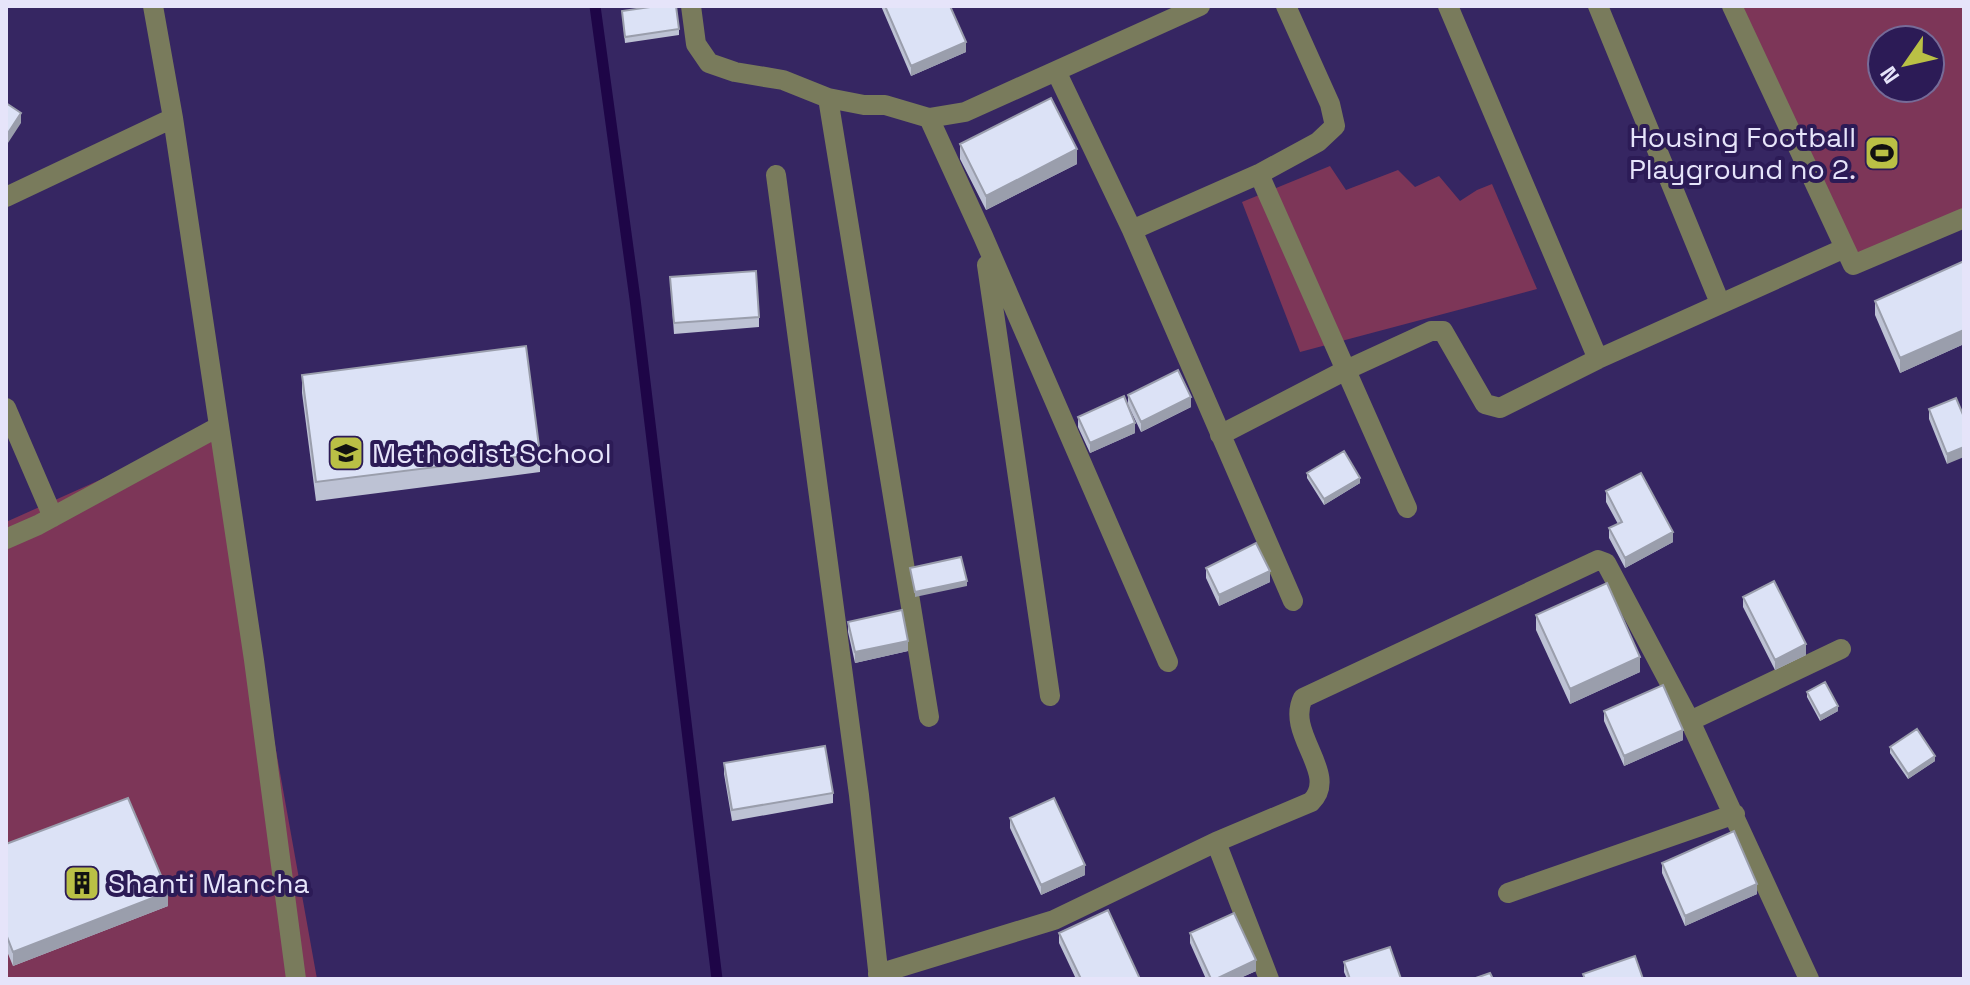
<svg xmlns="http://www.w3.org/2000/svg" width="1970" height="985" viewBox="0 0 1970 985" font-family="'Space Grotesk',sans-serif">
	<rect width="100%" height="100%" fill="#362662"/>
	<!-- green -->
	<path fill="#7d3658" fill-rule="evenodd" d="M1732 6H1964V218L1853 265ZM1882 40H1930V88H1882Z
		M1330 166 1346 190 1398 170 1415 187 1439 176 1460 201 1477 190 1492 184 1537 289 1300 352 1242 202Z
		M218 427 317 979H6V522Z"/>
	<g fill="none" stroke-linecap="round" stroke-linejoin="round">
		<!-- stream -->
		<path stroke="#1e0547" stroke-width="11" d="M595 6 635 299 717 979"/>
		<!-- minor -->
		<path stroke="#797b5c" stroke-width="20" d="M153 6 173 118 254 660 296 979
			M691 6 696 44 709 63 735 72 783 80 828 98 864 105H885L929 118 965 112 1200 6
			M1286 6 1330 104 1335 126 1318 142 1259 174 1407 508
			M1448 6 1598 359
			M1598 6 1720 303
			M1732 6 1853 265 1964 218
			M1056 71 1132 230 1293 601
			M828 98 929 717
			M929 118 983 236 1168 662
			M776 175 859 795 879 979
			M6 197 173 118
			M1132 230 1259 174
			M987 265 1050 696
			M6 408 53 517
			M1220 435 1346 370 1431 331H1443L1485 404 1500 408 1598 359 1845 248
			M6 539 38 525 218 427
			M1690 721 1841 649
			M1216 842 1269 979
			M1508 893 1735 814
			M878 974 1054 920 1216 842 1311 802C1340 774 1285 734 1303 698L1598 560 1606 563 1690 721 1809 979"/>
	</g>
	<!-- wall -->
	<path fill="#bdc2d4" d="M881 6H950L966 52 911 76Z
		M622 11 679 29V35L625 43Z
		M960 144 1077 164 986 210 960 159Z
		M1964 261V344L1900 373 1875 315V301Z
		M670 277 759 317V327L674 334Z
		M302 375 540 454V472L316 501 302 393Z
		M1128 395 1191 407 1141 432 1128 405Z
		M1956 398 1947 464 1929 419V409Z
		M1078 417 1135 433 1090 453 1078 427Z
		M1307 473 1360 483 1324 505 1307 478Z
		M1606 491 1673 542 1625 568 1609 538V528L1618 524 1606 502Z
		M1206 568 1270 582 1219 606 1206 578Z
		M1743 597 1806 655 1775 670 1743 607Z
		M1536 615 1640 672 1570 704 1536 630Z
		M848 622 908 651 855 663 848 632Z
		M1807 692 1838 711 1820 721 1807 697Z
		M1604 711 1683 740 1624 766 1604 721Z
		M1890 747 1935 761 1908 779 1890 753Z
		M724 763 833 793V803L732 821 724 774Z
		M1010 818 1085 875 1041 895 1010 828Z
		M6 844 168 906 13 966 6 949Z
		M1662 863 1757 894 1685 926 1662 873Z
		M1059 933 1140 979H1076L1059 943Z
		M1190 933 1256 971 1238 979H1206L1190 943Z
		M1344 962 1401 979H1347L1344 972Z"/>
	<!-- shaded-wall -->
	<path fill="#9a9eac" d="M966 42V52L911 76V66Z
		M21 113V123L6 146V136Z
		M1077 149V164L986 210V196Z
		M1964 330V344L1900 373V358Z
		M1191 397V407L1141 432V422Z
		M1135 423V433L1090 453V443Z
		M1964 447V457L1947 464V454Z
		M1360 478V483L1324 505V499Z
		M1673 532V542L1625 568V558Z
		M1270 571V582L1219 606V595Z
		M967 581V586L915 597V592Z
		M908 641V651L855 663V652Z
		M1806 644V655L1775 670V660Z
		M1640 657V672L1570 704V689Z
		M1838 706V711L1820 721V716Z
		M1683 730V740L1624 766V756Z
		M1935 756V761L1908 779V774Z
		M1085 865V875L1041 895V885Z
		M1757 884V894L1685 926V916Z
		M168 892V906L13 966V952Z
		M1256 960V971L1238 979H1216Z"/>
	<!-- building -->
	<path fill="#dce2f6" stroke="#9a9eac" stroke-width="2" d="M657 6H676L679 29 625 37 622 11Z
		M885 6H950L966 42 911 66Z
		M1051 98 1077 149 986 196 960 144Z
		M6 103 21 113 6 136Z
		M1964 261V330L1900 358 1875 301Z
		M756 271 759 317 674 323 670 277Z
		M526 346 540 454 316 482 302 375Z
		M1178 370 1191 397 1141 422 1128 395Z
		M1124 396 1135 423 1090 443 1078 417Z
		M1956 398 1964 417V447L1947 454 1929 409Z
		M1344 451 1360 478 1324 499 1307 473Z
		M1641 473 1673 532 1625 558 1609 528 1622 522 1606 491Z
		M1256 543 1270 571 1219 595 1206 568Z
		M961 557 967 581 915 592 910 568Z
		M1774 581 1806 644 1775 660 1743 597Z
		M1607 583 1640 657 1570 689 1536 615Z
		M902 610 908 641 855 652 848 622Z
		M1825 682 1838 706 1820 716 1807 692Z
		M1663 685 1683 730 1624 756 1604 711Z
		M1917 729 1935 756 1908 774 1890 747Z
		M825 746 833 793 732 810 724 763Z
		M128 798 168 892 13 952 6 934V844Z
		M1054 798 1085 865 1041 885 1010 818Z
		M1734 831 1757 884 1685 916 1662 863Z
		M1108 910 1140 979H1081L1059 933Z
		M1234 913 1256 960 1216 979H1211L1190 933Z
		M1390 947 1401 979H1350L1344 962Z
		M1635 956 1643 979H1585L1583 974Z
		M1490 973 1493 979H1473Z"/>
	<!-- icons -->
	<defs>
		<symbol id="stadium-square" viewBox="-11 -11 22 22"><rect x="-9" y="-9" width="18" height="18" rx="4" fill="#bac045" stroke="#2c1b56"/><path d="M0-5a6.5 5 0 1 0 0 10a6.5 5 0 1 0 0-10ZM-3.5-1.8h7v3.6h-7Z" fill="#111"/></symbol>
		<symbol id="school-square" viewBox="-11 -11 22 22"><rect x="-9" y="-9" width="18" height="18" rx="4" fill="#bac045" stroke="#2c1b56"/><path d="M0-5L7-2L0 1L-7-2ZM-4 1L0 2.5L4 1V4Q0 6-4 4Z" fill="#111"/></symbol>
		<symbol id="building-square" viewBox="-11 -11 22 22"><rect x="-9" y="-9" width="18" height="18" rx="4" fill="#bac045" stroke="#2c1b56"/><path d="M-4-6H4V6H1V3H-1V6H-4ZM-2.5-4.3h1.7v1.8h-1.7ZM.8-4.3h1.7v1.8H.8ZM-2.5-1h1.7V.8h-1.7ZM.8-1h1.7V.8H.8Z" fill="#111"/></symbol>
	</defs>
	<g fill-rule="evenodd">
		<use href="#stadium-square" x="1862" y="133" width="40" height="40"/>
		<use href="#school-square" x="326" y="433" width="40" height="40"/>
		<use href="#building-square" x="62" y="863" width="40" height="40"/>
	</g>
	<g text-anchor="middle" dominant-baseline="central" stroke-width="8" stroke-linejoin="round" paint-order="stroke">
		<!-- poi labels -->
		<g font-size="28" fill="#e6e4fa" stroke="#2c1b56" text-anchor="start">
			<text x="1856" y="137" text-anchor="end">Housing Football<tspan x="1856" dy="32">Playground no 2.</tspan></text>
			<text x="372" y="453">Methodist School</text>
			<text x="108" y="883">Shanti Mancha</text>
		</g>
	</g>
	<!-- border -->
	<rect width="1970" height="985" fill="none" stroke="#e6e4fa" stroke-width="16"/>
	<!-- north arrow -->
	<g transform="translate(1906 64) rotate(236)"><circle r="38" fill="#2c1b56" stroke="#766b98" stroke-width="2"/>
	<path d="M0-6L14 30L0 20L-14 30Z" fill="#bac045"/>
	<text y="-12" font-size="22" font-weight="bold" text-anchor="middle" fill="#e6e4fa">N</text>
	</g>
</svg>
